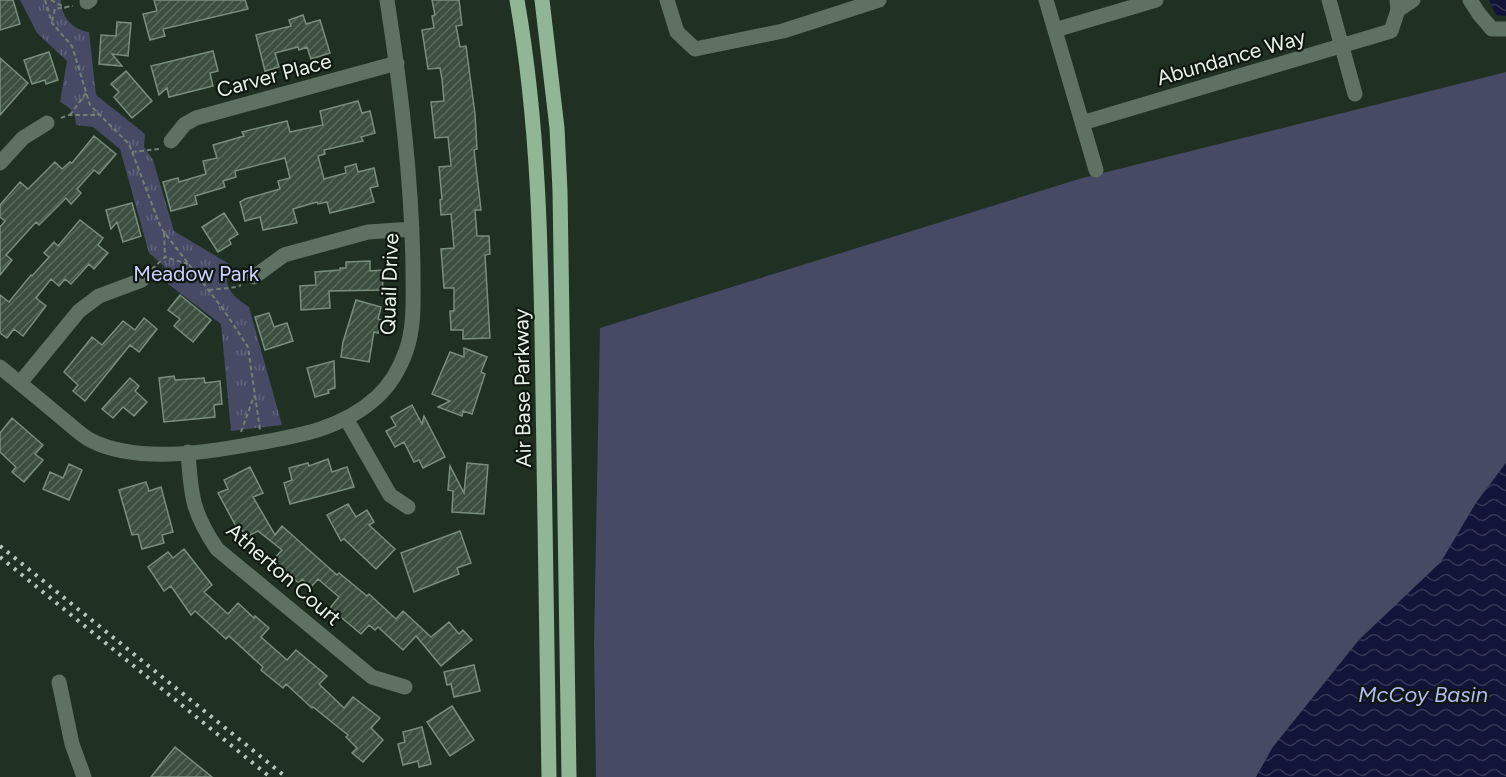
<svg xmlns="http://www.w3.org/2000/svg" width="1506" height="777" viewBox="0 0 1506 777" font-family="Figtree,sans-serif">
	<defs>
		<pattern id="park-tufts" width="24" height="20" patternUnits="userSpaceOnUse" patternTransform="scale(1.5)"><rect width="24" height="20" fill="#464a65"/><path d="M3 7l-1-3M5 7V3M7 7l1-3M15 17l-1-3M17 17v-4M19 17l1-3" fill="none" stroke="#61657b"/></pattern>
		<pattern id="water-waves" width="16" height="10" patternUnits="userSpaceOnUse" patternTransform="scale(1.5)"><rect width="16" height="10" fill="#13143a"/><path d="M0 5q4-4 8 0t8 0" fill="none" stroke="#353756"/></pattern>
		<pattern id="building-hatch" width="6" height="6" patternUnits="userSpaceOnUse" patternTransform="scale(1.5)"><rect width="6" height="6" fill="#3d4f40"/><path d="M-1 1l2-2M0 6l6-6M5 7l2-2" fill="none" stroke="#59695c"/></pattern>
	</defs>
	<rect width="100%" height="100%" fill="#203124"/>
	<!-- grass -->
	<path fill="#464a65" d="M1506 72V463L1476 503 1441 562 1359 640 1273 747 1256 777H596L594 643 600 328 1079 179Z"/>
	<!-- park -->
	<path fill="url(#park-tufts)" d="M20 0H61C61 17 73 30 89 32L96 95 145 134 144 147 153 160 174 231 229 264C222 285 231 296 249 307L282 425 231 431 221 324 168 284 164 266 149 253 120 149 93 127 76 125C76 113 70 107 60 102L67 61 37 33Z"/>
	<!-- water -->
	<path fill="url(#water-waves)" d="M1489 0H1506V16L1496 15Z
		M1506 463V777H1256L1273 747 1359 640 1441 562 1476 503Z"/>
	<!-- building -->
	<path fill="url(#building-hatch)" stroke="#7a8e7d" stroke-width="1.5" d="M0 0H13L20 24 0 30Z
		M154 0H245L248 9 163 29 165 36 150 40 143 14 157 11Z
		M432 0H459L462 25 456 26 460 47 466 46 475 114 477 149 474 150 481 210H475L477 236H489L490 254 485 255 490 338 463 339V330H451L450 311H454V288H444L441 249 454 248 451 214 441 215 440 200 442 199 439 167 451 166 448 137 435 138 431 102 444 101 442 79 440 68 428 69 422 30 434 28 432 16 435 15Z
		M303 15 306 24 320 20 330 53 311 59 307 47 299 50 298 47 275 53 279 67 265 71 256 35 291 26 289 20Z
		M117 22 131 23 128 56 112 54 122 66 99 64 101 35 116 36Z
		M213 51 218 71 210 73 213 86 169 97 167 88 159 95 151 66Z
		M49 52 58 80 46 84 45 80 32 84 24 60Z
		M0 58 28 83 0 115Z
		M126 71 152 101 132 118 114 97 119 92 111 84Z
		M358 101 362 113 370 111 375 133 361 137 363 141 324 150 325 154 318 156 324 179 346 173 345 167 356 164 358 172 374 168 378 186 370 188 374 202 330 213 327 202 318 204 317 202 293 209 297 223 263 230 260 217 245 221 240 202 245 199 280 189 278 181 290 178 285 158 235 171 236 177 223 181 225 187 195 196 197 204 171 211 163 182 178 178 179 182 206 174 203 161 217 158 213 145 244 136 242 132 287 121 290 132 323 125 320 111Z
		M94 136 116 154 99 174 94 170 77 189 81 193 71 204 66 198 39 225 36 222 6 255 12 260 0 275V227L5 221 0 217V205L20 182 28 189 55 162 62 169 70 162 72 163Z
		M132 203 141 236 123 242 117 222 111 229 106 210Z
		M224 213 238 234 229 240 231 244 218 252 202 227Z
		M80 220 103 238 98 245 108 253 94 269 89 264 71 284 65 279 59 286 51 279 36 298 46 306 23 336 14 329 7 338 0 333V295L9 302 31 275 32 276 49 257 44 253 54 242 58 246Z
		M370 261V271L382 270 383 290 329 291 330 308 301 310 300 286 316 285 315 272 340 270V268H346V262Z
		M180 295 211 320 193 342 174 326 180 319 168 310Z
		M356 300 381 307 378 319 382 320 378 333 374 332 369 362 341 357 343 342Z
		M269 313 274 327 287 323 293 341 265 350 255 317Z
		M144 318 157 329 139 352 130 345 85 401 73 391 78 385 64 372 92 337 102 345 123 321 135 330Z
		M464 348 487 357 481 372 485 374 472 414 463 411 462 416 438 407 450 401 432 394 450 352 464 357Z
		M334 361 335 388 328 390 329 393 315 397 307 368Z
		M174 376 175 380 204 378 205 383 220 381 222 404 214 405 215 417 164 422 159 378Z
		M130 378 139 386 135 391 147 402 134 416 123 407 113 418 102 409Z
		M412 405 422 424 424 416 445 457 423 468 419 460 414 462 404 442 395 447 386 431 396 426 391 417Z
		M12 418 43 445 35 454 43 460 24 482 12 472 16 467 0 452V433Z
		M328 459 332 472 347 467 354 487 290 504 284 483 292 480 289 468 308 463 309 466Z
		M467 463 488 465 484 514 452 512 453 491 448 490 450 466 464 493Z
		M69 464 82 470 69 500 43 489 50 472 63 478Z
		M250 467 263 493 253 497 275 535 282 526 337 575 339 573 367 596 369 594 396 619 403 611 431 637 449 622 459 634 463 630 472 640 441 666 416 636 403 650 378 627 375 630 369 625 361 634 330 608 339 597 318 579 311 587 302 579 299 583 272 561 282 550 258 531 246 537 241 529 238 530 218 493 228 489 224 480Z
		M146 482 149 491 161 487 173 532 162 535 164 543 142 549 138 534 132 535 119 490Z
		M348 504 356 517 367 510 374 522 369 525 395 549 376 569 344 539 341 541 327 515Z
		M460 531 471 563 457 568 459 574 414 592 401 553Z
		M184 549 212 585 204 592 228 614 238 603 254 618 255 616 269 628 261 637 287 660 296 650 327 676 319 684 344 708 353 697 380 718 371 728 383 740 363 762 352 753 357 748 346 737 348 735 313 707 312 708 286 684 283 688 261 670 263 667 229 636 226 639 195 611 191 615 171 586 164 591 148 567 168 552 173 558Z
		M474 665 480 691 454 697 451 684 447 685 444 672Z
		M452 706 474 740 450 756 427 722Z
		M422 727 431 764 419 767 418 761 403 765 398 744 405 742 403 732Z
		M175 747 212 777H151Z"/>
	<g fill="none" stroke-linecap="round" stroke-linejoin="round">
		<!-- path -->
		<path stroke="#728075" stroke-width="2" stroke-dasharray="4.5 3" stroke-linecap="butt" d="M45 0 52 23 72 46 90 105 129 144 161 228 223 309 248 347 260 430
			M51 0 66 8
			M52 21 55 9 73 6
			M70 115 86 93
			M61 118 69 115H100
			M132 152 159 149
			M164 233 165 257
			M152 269 165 257 188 264
			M209 290 237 287 241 285
			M241 432 254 396"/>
		<!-- minor -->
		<path stroke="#5f7162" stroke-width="15" d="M667 0 677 32 695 49 783 31 879 0
			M1046 0 1096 170
			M1329 0 1355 94
			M1470 0 1479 14 1492 29H1506
			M87 2 90 0
			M1398 10 1413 0
			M1055 30 1156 0
			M1082 123 1391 31 1398 10 1397 0
			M171 141 185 124 196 118 397 63
			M0 163 23 138 47 123
			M254 277 284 255 368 232 412 229
			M0 367C21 384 42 401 63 419 72 426 82 436 92 441 137 463 204 453 252 444 298 436 342 429 377 397 390 385 400 368 406 351 415 326 413 297 413 270 412 180 401 89 387 0
			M20 383 79 311 99 296 142 280
			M347 420 390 495 408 507
			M188 452C191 496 192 512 217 549L372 677 405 687
			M59 682 72 744 84 777"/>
		<!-- major -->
		<path stroke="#90b696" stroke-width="15" d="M517 0C540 131 541 262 543 395 545 522 547 650 549 777
			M542 0 557 128 560 191 569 777"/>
		<!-- rail -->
		<path stroke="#b8c5bb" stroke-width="4" stroke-dasharray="3 6" stroke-linecap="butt" d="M0 546 286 777
			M0 557 270 777"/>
	</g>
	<g text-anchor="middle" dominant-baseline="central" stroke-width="4.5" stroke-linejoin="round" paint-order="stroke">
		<!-- street labels -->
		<g font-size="21" fill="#e7f2e9" stroke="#0f1711">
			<text transform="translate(1231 57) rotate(-16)">Abundance Way</text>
			<text transform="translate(274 75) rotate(-15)">Carver Place</text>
			<text transform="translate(389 284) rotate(-88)">Quail Drive</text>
			<text transform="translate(522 388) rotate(-91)">Air Base Parkway</text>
			<text transform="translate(284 574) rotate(41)">Atherton Court</text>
		</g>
		<!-- park labels -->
		<g font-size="21" fill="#cbd2fe" stroke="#0f1711">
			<text x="196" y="273">Meadow Park</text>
		</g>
		<!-- water labels -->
		<g font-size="22" font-style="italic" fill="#b2bbf4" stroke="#0f1711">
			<text x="1423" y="694">McCoy Basin</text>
		</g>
	</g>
</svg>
